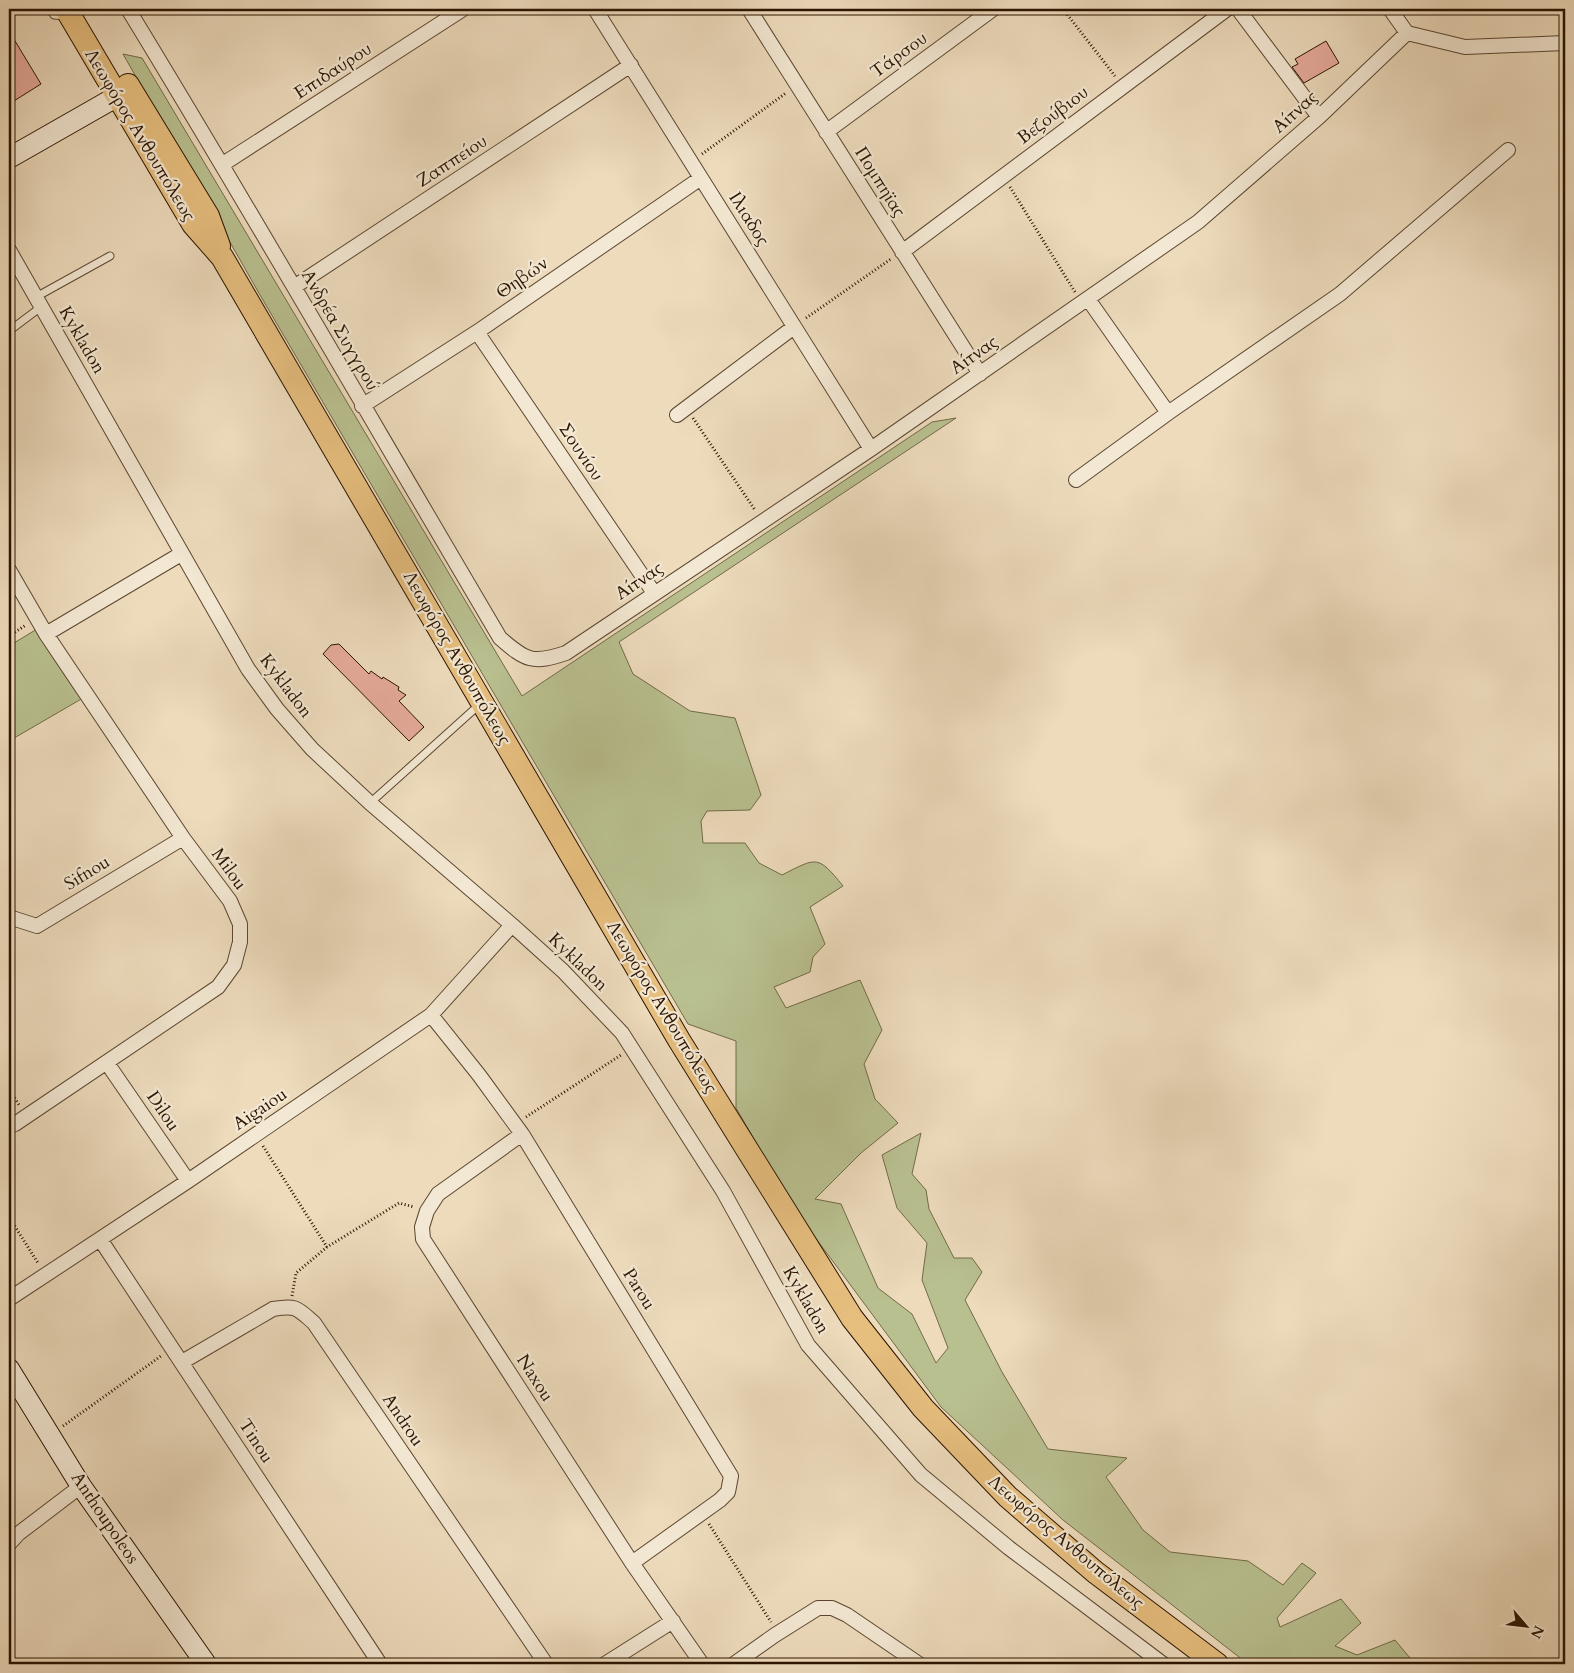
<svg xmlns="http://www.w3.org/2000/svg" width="1574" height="1673" viewBox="0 0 1574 1673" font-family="Cardo,serif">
	<rect width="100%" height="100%" fill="#eddbbc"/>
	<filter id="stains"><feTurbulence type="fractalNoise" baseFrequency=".004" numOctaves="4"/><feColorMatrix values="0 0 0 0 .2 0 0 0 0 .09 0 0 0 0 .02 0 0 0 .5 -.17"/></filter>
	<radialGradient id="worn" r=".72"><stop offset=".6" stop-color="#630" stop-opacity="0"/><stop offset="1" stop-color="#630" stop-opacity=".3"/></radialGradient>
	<!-- green -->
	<path fill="#b9c090" stroke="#726a48" d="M123 54 142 58 522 696 932 422 956 418 619 642 633 674 690 711 735 718 761 795 750 810 707 811 701 821 703 843H745L759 863 782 875C817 857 818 855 843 886L810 907 825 944 813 957 810 972 774 987 786 1008 860 980 882 1030 864 1064 875 1099 898 1123 861 1153 815 1199 841 1204 878 1288 912 1314 936 1363 948 1348 922 1280 927 1243 897 1208 882 1155 921 1133 912 1174 926 1190 929 1209 954 1258H972L982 1272 965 1300 1002 1372 1048 1449 1127 1458 1106 1477 1143 1530 1170 1552 1248 1561 1283 1585 1302 1563 1316 1573 1277 1618 1280 1627 1341 1599 1361 1623 1335 1646 1357 1655 1395 1640 1415 1664H1248L1063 1520 941 1407 797 1213 736 1108V1041L688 1024 260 295Z
		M37 629 83 698 9 741V646Z"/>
	<!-- building -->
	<path fill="#e6aa9b" stroke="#2b1401" d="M9 31 41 84 9 104Z
		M1326 41 1339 63 1304 83 1292 67 1298 64 1295 59Z
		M339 644 369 674 371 671 382 679 383 677 399 687 398 690 406 695 399 701 424 727 409 741 323 654 331 645Z"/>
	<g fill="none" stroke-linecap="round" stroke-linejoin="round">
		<defs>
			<path id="lane" d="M50 9 54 15 66 16
				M36 297 110 256
				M9 331 41 307
				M370 803 479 705"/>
			<path id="street" d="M128 9C255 217 376 428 500 638 526 661 533 664 566 653L871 449 1198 222 1319 117 1407 33
				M595 9 871 449
				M749 9 980 374
				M1238 9 1319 117
				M1390 9 1407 33
				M1407 33 1465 47 1565 43
				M826 132 993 9
				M223 164 463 9
				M9 250 248 669 277 709 312 749 370 803 512 925 563 971 622 1033 723 1191 808 1345 921 1475 1009 1548 1163 1664
				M902 252 1227 9
				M294 287 631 65
				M477 332 654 593
				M362 406 477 332 701 178
				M1168 413 1340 294 1508 150
				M677 415 794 327
				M1076 480 1168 413 1088 299
				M9 570 46 634 183 838 230 901 240 924V942L234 965 218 987 15 1124 9 1126
				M46 634 181 554
				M9 917 37 926 183 838
				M431 1015 479 1075 522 1134 731 1476 728 1492 720 1500 632 1563
				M107 1063 188 1181
				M522 1134 438 1194 427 1211 422 1227 423 1239 632 1563 702 1664
				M100 1239 380 1664
				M9 1299 188 1181 431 1015 512 925
				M182 1362 273 1309C297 1305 297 1308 314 1323L546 1664
				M9 1544 18 1534 81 1486
				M605 1664 673 1621
				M734 1664 775 1635 818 1608H832L847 1615 919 1664"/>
			<path id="secondary" d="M9 158 130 89
				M9 1369 81 1486 206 1664"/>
			<path id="primary" d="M66 9 193 224 222 257 679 1040 852 1318 923 1408 1008 1497 1095 1572 1217 1664
				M128 85 208 216 219 246"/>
		</defs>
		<!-- lane casing -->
		<use href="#lane" stroke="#5c4630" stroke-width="9"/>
		<!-- street casing -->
		<use href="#street" stroke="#5c4630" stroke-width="16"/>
		<!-- secondary casing -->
		<use href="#secondary" stroke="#2b1401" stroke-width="22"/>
		<!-- primary casing -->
		<use href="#primary" stroke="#2b1401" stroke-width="24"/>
		<!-- path -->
		<path stroke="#2b1401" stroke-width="3" stroke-dasharray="1 2.5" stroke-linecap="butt" d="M1063 9 1115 76
			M702 154 786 93
			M1010 187 1075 292
			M806 318 891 259
			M693 418 755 510
			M9 636 26 625
			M9 1089 19 1105
			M526 1117 621 1055
			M263 1146 327 1247
			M9 1217 38 1263
			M292 1296 296 1273 327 1247 399 1203 414 1207
			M63 1426 161 1356
			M709 1524 771 1622"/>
		<!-- lane -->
		<use href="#lane" stroke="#f3e8d3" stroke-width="7"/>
		<!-- street -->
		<use href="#street" stroke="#f3e8d3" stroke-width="14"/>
		<!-- secondary -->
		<use href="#secondary" stroke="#f3e8d3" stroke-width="20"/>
		<!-- primary -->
		<use href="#primary" stroke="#e6be7e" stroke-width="22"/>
	</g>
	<g text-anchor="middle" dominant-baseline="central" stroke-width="4.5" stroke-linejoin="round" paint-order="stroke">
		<!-- street labels -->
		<g font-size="18" fill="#2b1401" stroke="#f3e8d3">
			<text transform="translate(899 55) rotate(-36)">Τάρσου</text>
			<text transform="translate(333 71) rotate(-33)">Επιδαύρου</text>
			<text transform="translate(1295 112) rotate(-42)">Αίτνας</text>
			<text transform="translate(1053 115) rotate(-37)">Βεζούβιου</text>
			<text transform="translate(140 135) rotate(59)">Λεωφόρος Ανθουπόλεως</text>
			<text transform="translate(452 161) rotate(-33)">Ζαππείου</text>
			<text transform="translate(880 182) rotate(58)">Πομπηϊας</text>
			<text transform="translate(749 219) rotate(58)">Ιλιαδος</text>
			<text transform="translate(522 278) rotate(-35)">Θηβών</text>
			<text transform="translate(340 330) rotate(60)">Ανδρέα Συγγρού</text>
			<text transform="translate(82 340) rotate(60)">Kykladon</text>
			<text transform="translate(974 355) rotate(-35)">Αίτνας</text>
			<text transform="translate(581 452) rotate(56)">Σουνίου</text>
			<text transform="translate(639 581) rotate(-34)">Αίτνας</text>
			<text transform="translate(457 658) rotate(60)">Λεωφόρος Ανθουπόλεως</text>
			<text transform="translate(286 686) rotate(53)">Kykladon</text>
			<text transform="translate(229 869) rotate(54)">Milou</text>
			<text transform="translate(87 873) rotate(-31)">Sifnou</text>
			<text transform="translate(578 962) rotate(44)">Kykladon</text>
			<text transform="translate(662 1007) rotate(59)">Λεωφόρος Ανθουπόλεως</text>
			<text transform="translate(260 1109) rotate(-34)">Aigaiou</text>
			<text transform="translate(163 1111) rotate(56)">Dilou</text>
			<text transform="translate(639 1289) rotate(58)">Parou</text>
			<text transform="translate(806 1300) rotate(60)">Kykladon</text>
			<text transform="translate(535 1378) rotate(57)">Naxou</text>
			<text transform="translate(403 1420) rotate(56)">Androu</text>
			<text transform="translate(256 1441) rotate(57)">Tinou</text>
			<text transform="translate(105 1518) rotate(56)">Anthoupoleos</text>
			<text transform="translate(1066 1542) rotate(40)">Λεωφόρος Ανθουπόλεως</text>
		</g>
	</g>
	<!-- margin -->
	<rect width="1574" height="1673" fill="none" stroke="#eddbbc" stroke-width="30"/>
	<rect x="10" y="10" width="1554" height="1653" fill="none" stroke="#2b1401" stroke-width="2.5"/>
	<rect x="15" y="15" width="1544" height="1643" fill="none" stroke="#2b1401"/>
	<!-- north arrow -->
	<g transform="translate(1526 1626) rotate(118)" stroke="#f3e8d3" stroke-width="4" paint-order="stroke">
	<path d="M0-4L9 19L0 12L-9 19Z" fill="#2b1401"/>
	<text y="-8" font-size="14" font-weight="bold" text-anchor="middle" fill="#2b1401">N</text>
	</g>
	<rect width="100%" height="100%" filter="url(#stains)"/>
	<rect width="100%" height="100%" fill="url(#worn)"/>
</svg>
